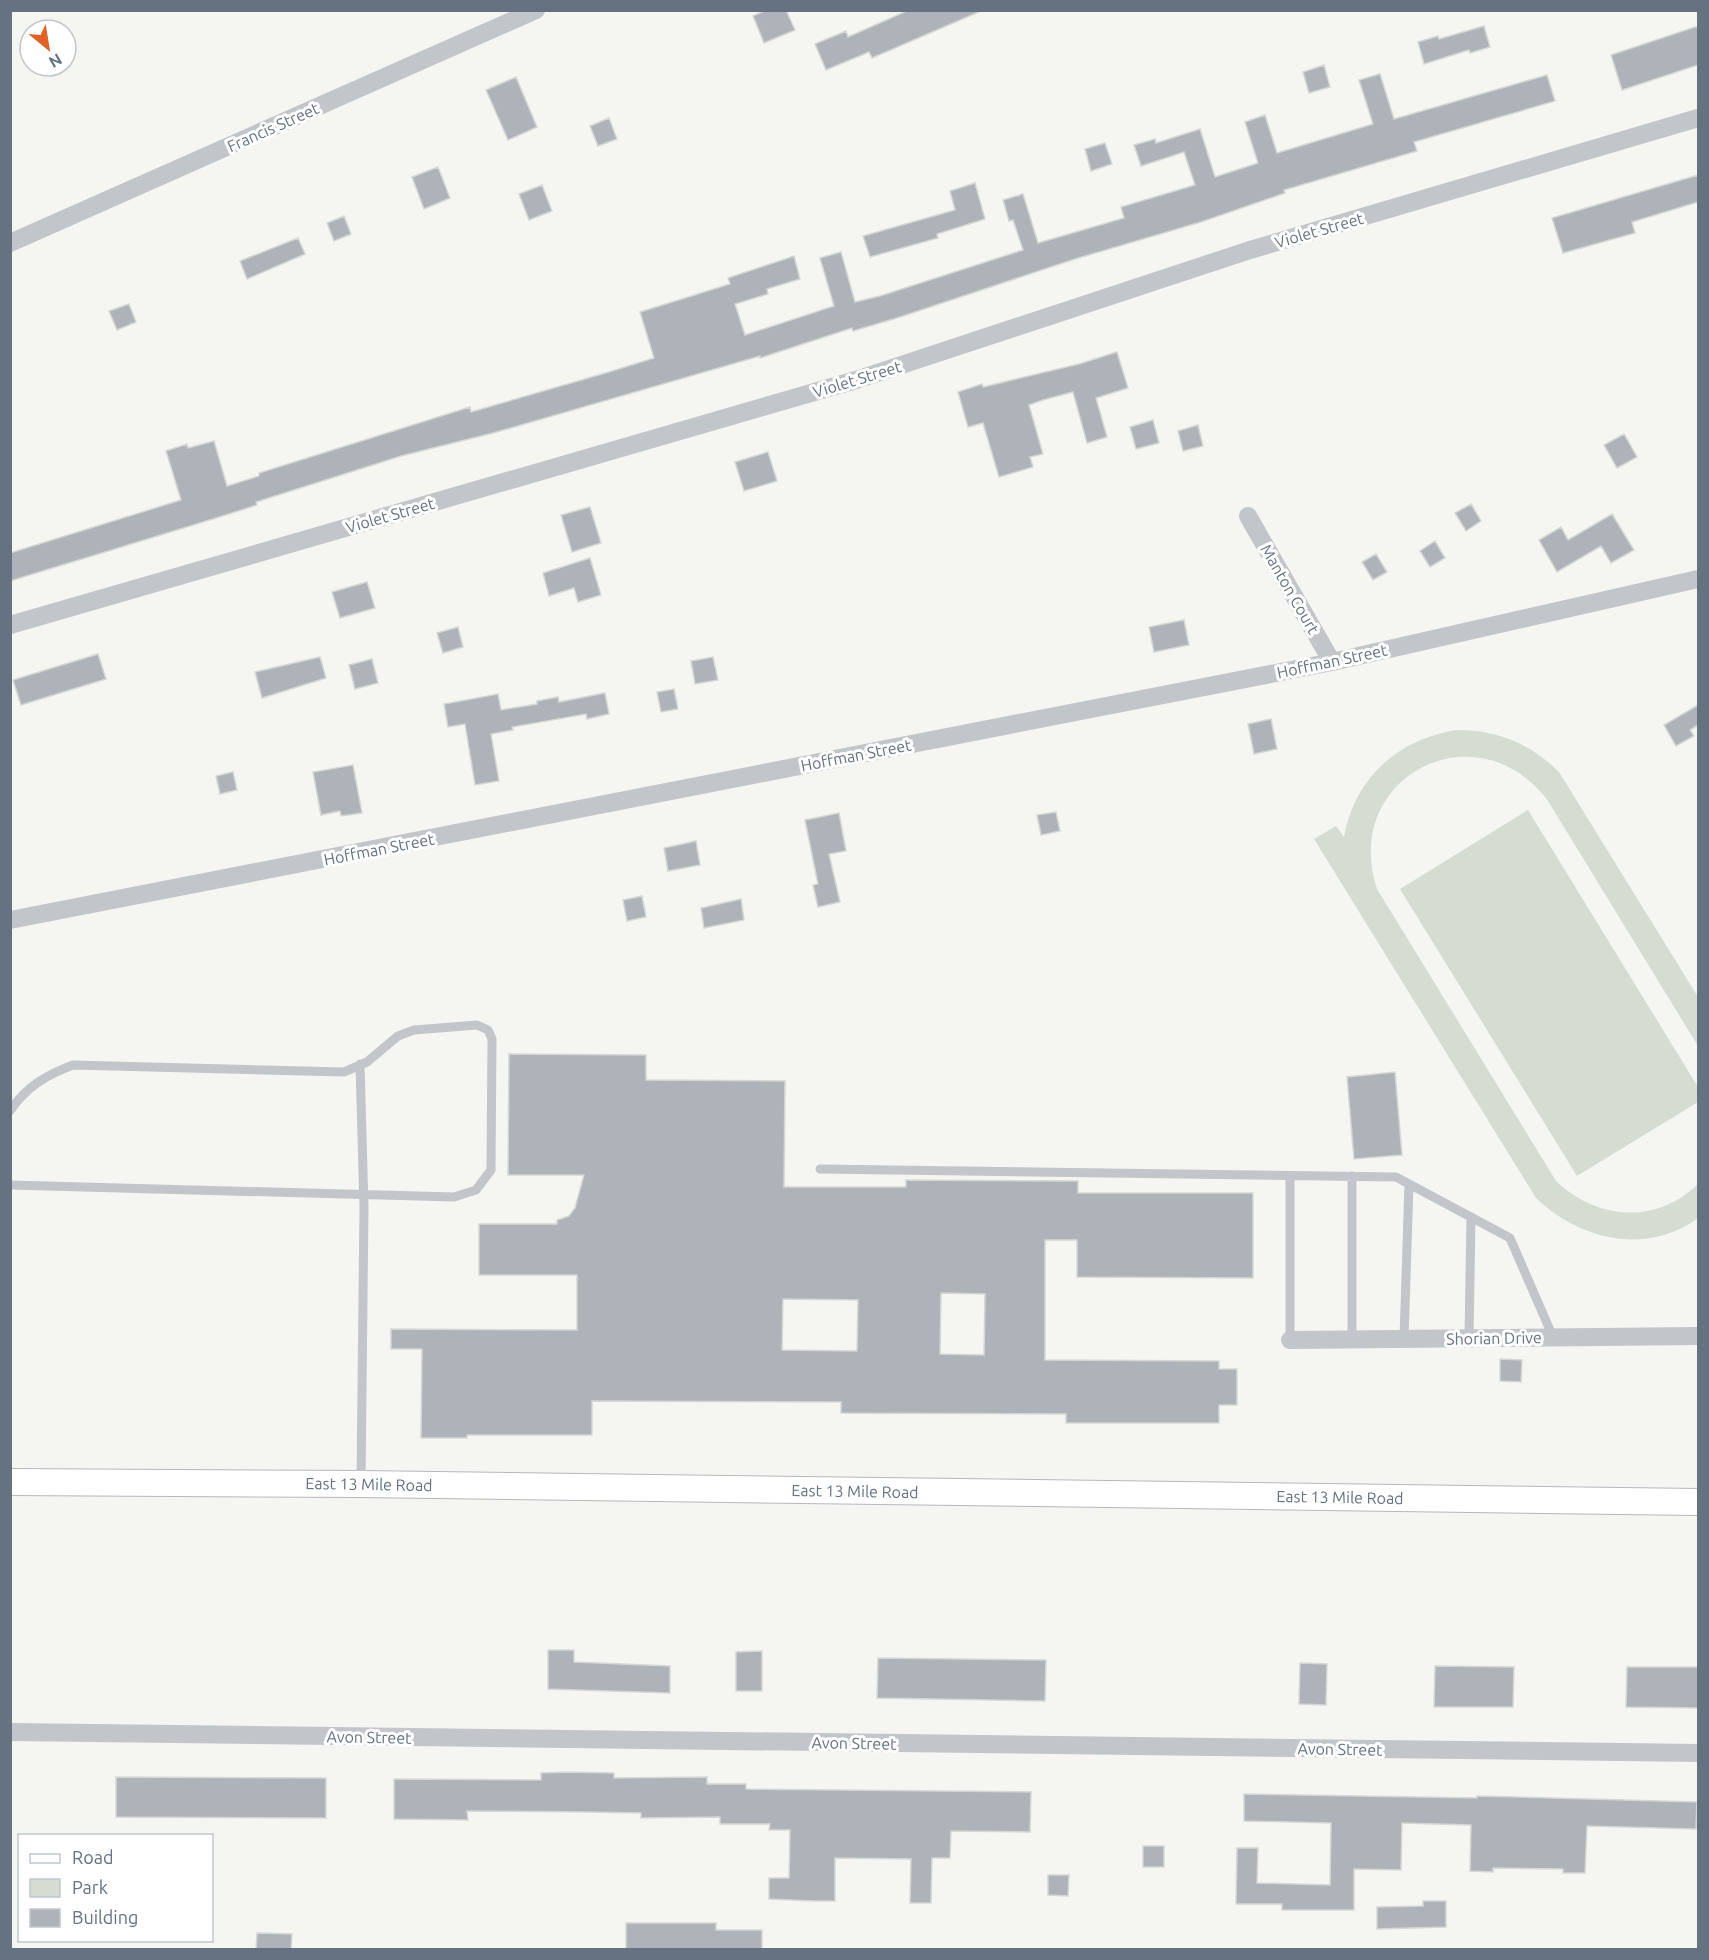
<svg xmlns="http://www.w3.org/2000/svg" width="1709" height="1960" viewBox="0 0 1709 1960" font-family="Ubuntu,sans-serif">
	<rect width="100%" height="100%" fill="#f5f5f1"/>
	<!-- green -->
	<path fill="#d5dcd2" d="M1456 730C1498 730 1529 743 1559 772L1698 997V1046L1548 801C1477 706 1340 777 1377 889L1556 1181C1597 1220 1656 1225 1698 1184V1218C1646 1256 1580 1240 1536 1198L1314 839 1336 826 1344 837C1355 778 1397 740 1456 730Z
		M1528 810 1698 1087V1102L1577 1176 1400 889Z"/>
	<!-- building -->
	<path fill="#adb3b9" stroke="#d6d6d4" stroke-width="1.5" fill-rule="evenodd" d="M767 10H786L795 30 764 43 753 16Z
		M909 10 981 11 872 58 869 52 826 70 815 44 846 31 848 37Z
		M1484 26 1490 47 1470 53 1469 50 1424 64 1418 42 1438 36 1439 39Z
		M1698 26V65L1622 90 1611 55Z
		M1324 65 1330 87 1309 93 1303 72Z
		M1380 74 1394 119 1547 75 1555 101 1414 142 1417 151 1284 190 1285 193 1201 222 1075 259 897 318 853 331 852 328 760 358V356L493 433 401 456 256 502 257 505 213 519 10 581V553L181 500 166 451 187 444 188 448 214 441 227 486 259 476V473L470 407 471 412 609 372 654 358 640 312 730 284 728 278 794 256 800 279 767 289 768 294 735 304 745 335 834 306 820 258 841 252 855 302 880 296 1023 250 1013 220 1009 221 1003 200 1023 194 1038 243 1124 218 1121 207 1195 185 1184 152 1141 166 1134 145 1155 139 1156 143 1200 129 1215 177 1258 163 1245 122 1265 115 1277 153 1373 124 1359 80Z
		M516 77 537 127 508 140 486 90Z
		M609 118 617 139 598 146 590 126Z
		M1105 143 1112 164 1091 171 1085 149Z
		M438 167 450 198 424 209 412 177Z
		M1698 175V202L1632 222 1635 233 1563 253 1552 218Z
		M975 183 985 219 937 234 938 238 870 257 863 236 955 210 950 191Z
		M542 185 552 211 529 220 519 194Z
		M344 216 351 234 334 241 327 223Z
		M298 238 305 254 247 279 240 261Z
		M129 304 136 322 117 330 109 311Z
		M1117 352 1128 388 1096 398 1107 437 1087 443 1073 392 1043 400 1029 405 1043 454 1030 457 1033 467 999 477 983 423 968 427 958 392 982 384 983 387 1079 364Z
		M1153 420 1159 443 1136 449 1130 427Z
		M1198 425 1203 446 1183 451 1178 431Z
		M1624 434 1637 457 1617 468 1604 445Z
		M768 452 777 481 744 491 735 462Z
		M1471 504 1481 521 1466 531 1455 513Z
		M590 507 601 543 572 552 561 515Z
		M1612 514 1634 550 1611 563 1601 546 1557 572 1539 540 1561 527 1568 540Z
		M1435 541 1445 558 1430 567 1420 551Z
		M1376 554 1387 572 1373 580 1362 562Z
		M590 558 601 595 578 602 574 588 549 596 543 573Z
		M367 582 375 608 340 618 332 592Z
		M1184 620 1189 645 1154 652 1149 627Z
		M458 627 463 647 443 653 437 633Z
		M98 654 106 679 21 705 13 680Z
		M320 657 326 678 262 698 255 672Z
		M713 657 718 680 695 684 691 661Z
		M372 659 378 683 355 689 349 665Z
		M674 689 678 709 661 712 657 692Z
		M605 693 609 714 587 719 586 714 512 727 513 730 491 734 499 781 475 785 465 724 448 727 444 704 498 694 501 710 537 704V701L558 697 559 702Z
		M1698 705V725L1690 730 1694 736 1676 746 1664 725Z
		M1271 719 1277 749 1254 754 1248 724Z
		M353 765 362 813 341 816 340 811 321 815 313 772Z
		M233 772 237 790 220 794 216 776Z
		M1056 812 1060 831 1041 835 1037 815Z
		M839 813 846 851 829 854 840 902 818 907 813 885 818 884 805 820Z
		M696 841 700 865 668 871 664 848Z
		M642 896 646 917 627 921 623 900Z
		M741 899 744 920 704 928 701 908Z
		M509 1054 646 1055V1080L785 1081 784 1187H906V1180L1078 1181V1193H1253V1278L1077 1277V1240H1045V1360L1219 1361V1369H1237V1405H1219V1423H1066V1414L841 1413V1402L592 1401V1435H467V1438H421L422 1349H391V1329L577 1330V1275H479V1224H557V1220L569 1216 575 1208 584 1175H508ZM941 1293 985 1294 984 1355 940 1354ZM783 1299 858 1300 857 1351 782 1350Z
		M1395 1072 1402 1155 1354 1159 1347 1077Z
		M1500 1359 1522 1360 1521 1382 1500 1381Z
		M548 1650H574V1662L670 1666V1693L548 1689Z
		M762 1651V1691H736V1652Z
		M878 1658 1046 1660 1045 1701 877 1698Z
		M1300 1663 1327 1664 1326 1705 1299 1704Z
		M1435 1666 1514 1667 1513 1707H1434Z
		M1627 1667H1698V1708L1626 1707Z
		M567 1772 614 1773V1778L707 1777V1784H746V1789L1031 1792 1030 1832 951 1831 950 1858H932L931 1903H910L911 1859 835 1858V1901H814L769 1899V1878H789L790 1830H769L770 1824H720V1817L641 1818V1813L588 1812 467 1811 468 1820 394 1819V1779L541 1780V1773Z
		M116 1777 326 1778V1818L116 1817Z
		M1244 1794 1477 1798V1796L1697 1802 1696 1829 1587 1826 1585 1873H1563V1869L1493 1868V1872L1470 1871 1471 1825 1402 1823 1401 1870 1354 1869V1910H1282V1904H1236L1237 1848H1258L1257 1883 1330 1885 1331 1823 1244 1821Z
		M1143 1846H1164V1867H1143Z
		M1048 1875H1069L1068 1896 1048 1895Z
		M1423 1901H1446V1927L1377 1929V1907L1423 1906Z
		M626 1923H716V1930H762V1950H626Z
		M257 1933 292 1934 291 1950H256Z"/>
	<g fill="none" stroke-linecap="round" stroke-linejoin="round">
		<defs>
			<path id="secondary" d="M10 1482 361 1484 1698 1502"/>
		</defs>
		<!-- secondary casing -->
		<use href="#secondary" stroke="#b4b9be" stroke-width="28"/>
		<!-- lane -->
		<path stroke="#c2c5c9" stroke-width="9" d="M360 1064 364 1207 361 1482
			M10 1111C26 1087 46 1075 73 1065L344 1072 367 1062 398 1036 414 1030 477 1025 488 1030 492 1039 491 1170 476 1190 454 1197 10 1185
			M820 1169 1396 1177 1510 1238 1553 1337
			M1290 1176V1340
			M1352 1176V1339
			M1469 1338 1471 1217
			M1404 1339 1409 1184"/>
		<!-- street -->
		<path stroke="#c2c5c9" stroke-width="18" d="M10 243 536 10
			M1248 516 1332 662
			M10 625 856 380 1250 250 1698 118
			M10 920 1332 662 1698 579
			M1290 1340 1698 1336
			M10 1732 1698 1753"/>
		<!-- secondary -->
		<use href="#secondary" stroke="#fff" stroke-width="26"/>
	</g>
	<g text-anchor="middle" dominant-baseline="central" stroke-width="6" stroke-linejoin="round" paint-order="stroke">
		<!-- street labels -->
		<g font-size="16" fill="#647282" stroke="#fff">
			<text transform="translate(273 127) rotate(-24)">Francis Street</text>
			<text transform="translate(1319 230) rotate(-16)">Violet Street</text>
			<text transform="translate(857 379) rotate(-17)">Violet Street</text>
			<text transform="translate(390 515) rotate(-16)">Violet Street</text>
			<text transform="translate(1290 589) rotate(60)">Manton Court</text>
			<text transform="translate(1332 661) rotate(-12)">Hoffman Street</text>
			<text transform="translate(856 755) rotate(-11)">Hoffman Street</text>
			<text transform="translate(379 849) rotate(-11)">Hoffman Street</text>
			<text transform="translate(1494 1338) rotate(-1)">Shorian Drive</text>
			<text transform="translate(369 1484) rotate(1)">East 13 Mile Road</text>
			<text transform="translate(855 1491) rotate(1)">East 13 Mile Road</text>
			<text transform="translate(1340 1497) rotate(1)">East 13 Mile Road</text>
			<text transform="translate(369 1737) rotate(1)">Avon Street</text>
			<text transform="translate(854 1743) rotate(1)">Avon Street</text>
			<text transform="translate(1340 1749) rotate(1)">Avon Street</text>
		</g>
	</g>
	<!-- border -->
	<rect width="1709" height="1960" fill="none" stroke="#647282" stroke-width="24"/>
	<!-- legend -->
	<rect x="18" y="1834" width="195" height="108" fill="#ffffff" stroke="#c1c7cd" stroke-width="1.5"/>
	<rect x="30" y="1854" width="30" height="9" fill="#ffffff" stroke="#c1c7cd" stroke-width="1.5"/>
	<text x="72" y="1864" font-size="18" fill="#647282">Road</text>
	<rect x="30" y="1879" width="30" height="18" fill="#d5dcd2" stroke="#c1c7cd" stroke-width="1.5"/>
	<text x="72" y="1894" font-size="18" fill="#647282">Park</text>
	<rect x="30" y="1909" width="30" height="18" fill="#adb3b9" stroke="#c1c7cd" stroke-width="1.5"/>
	<text x="72" y="1924" font-size="18" fill="#647282">Building</text>
	<!-- north arrow -->
	<g transform="translate(48 48) rotate(150)"><circle r="28" fill="#ffffff" stroke="#c1c7cd" stroke-width="1.5"/>
	<path d="M0-4.5L10 22L0 15L-10 22Z" fill="#df6227"/>
	<text y="-9" font-size="16" font-weight="bold" text-anchor="middle" fill="#647282">N</text>
	</g>
</svg>
